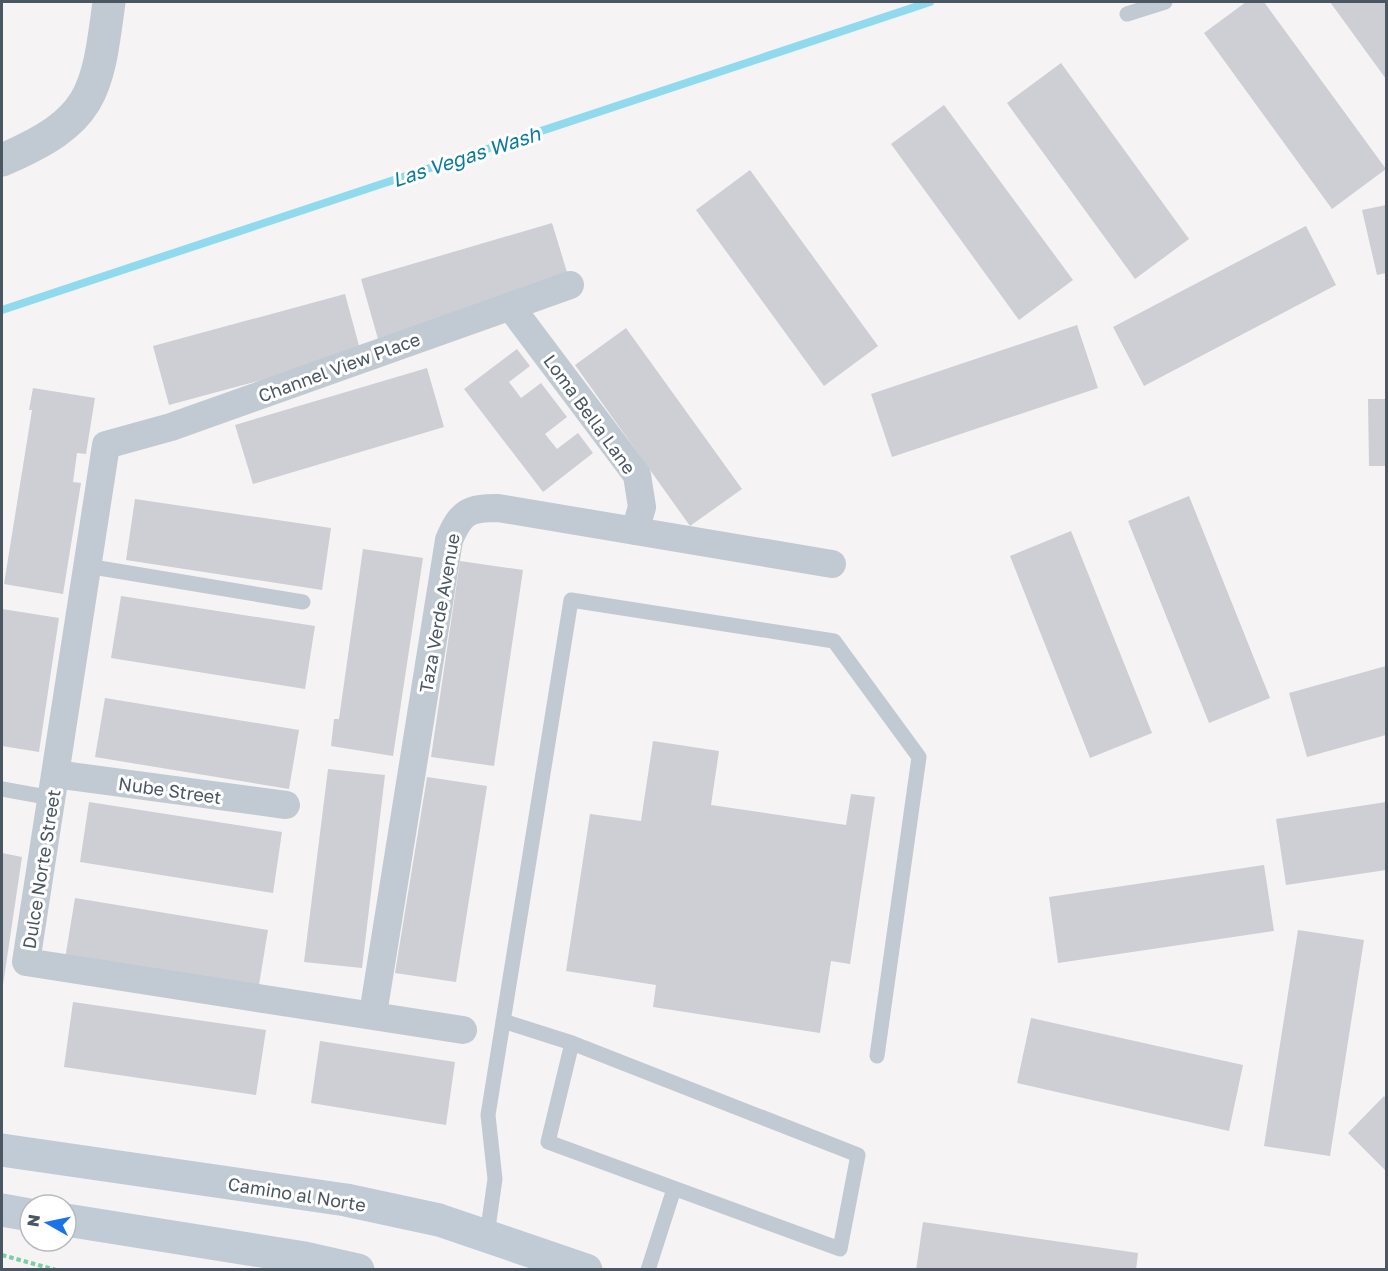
<svg xmlns="http://www.w3.org/2000/svg" width="1388" height="1271" viewBox="0 0 1388 1271" font-family="'Golos Text',sans-serif">
	<rect width="100%" height="100%" fill="#f5f3f3"/>
	<g fill="none" stroke-linecap="round" stroke-linejoin="round">
		<!-- stream -->
		<path stroke="#90daee" stroke-width="8" d="M2 310 930 2"/>
	</g>
	<!-- building -->
	<path fill="#cdcfd5" d="M1246 2H1264L1386 169 1332 209 1204 33Z
		M1330 2H1386V79Z
		M1061 63 1189 239 1135 279 1007 103Z
		M944 105 1073 280 1019 320 891 144Z
		M750 170 878 346 824 386 696 210Z
		M1386 205V273L1377 275 1362 210Z
		M552 223 570 282 378 339 361 279Z
		M1306 226 1336 285 1144 386 1113 327Z
		M345 294 361 353 169 405 153 346Z
		M1077 325 1098 388 892 457 871 394Z
		M626 328 742 489 690 526 575 365Z
		M517 349 530 366 509 382 521 398 541 383 567 417 545 434 557 449 578 433 593 453 543 492 464 389Z
		M427 368 444 427 253 484 235 425Z
		M33 388 95 398 86 454 77 453 73 482 81 483 63 594 4 584 32 410H29Z
		M1368 399H1386V466H1369Z
		M1189 496 1270 698 1209 723 1128 521Z
		M135 499 331 528 322 590 126 560Z
		M1071 531 1152 733 1090 758 1010 556Z
		M363 549 423 558 393 756 331 746 334 719H339Z
		M460 561 523 570 494 766 431 757Z
		M121 596 315 626 305 689 111 658Z
		M2 609 59 618 39 752 2 746Z
		M1386 666V735L1307 757 1289 693Z
		M105 698 299 730 289 789 95 757Z
		M653 741 719 751 711 805 846 825 851 794 875 797 850 964 831 961 820 1033 653 1007 656 985 566 971 590 814 641 821Z
		M328 769 385 775 362 968 304 962Z
		M427 777 487 786 456 982 395 973Z
		M89 802 282 832 273 893 80 862Z
		M1386 802V870L1286 885 1276 819Z
		M2 853 22 857 3 985H2Z
		M1264 865 1274 931 1058 963 1049 897Z
		M75 898 268 930 258 991 65 959Z
		M1298 930 1364 940 1330 1156 1264 1146Z
		M73 1002 266 1030 256 1095 64 1067Z
		M1031 1018 1243 1065 1229 1131 1017 1083Z
		M320 1041 455 1062 446 1125 311 1103Z
		M1384 1096 1386 1099V1171L1348 1133Z
		M923 1222 1138 1253 1136 1270H916Z"/>
	<g fill="none" stroke-linecap="round" stroke-linejoin="round">
		<!-- path -->
		<path stroke="#7ad0a6" stroke-width="4" stroke-dasharray="4.5 3" stroke-linecap="butt" d="M2 1255 56 1270"/>
		<!-- service -->
		<path stroke="#c1cad2" stroke-width="15" d="M1127 14 1165 2
			M87 566 303 602
			M2 789 52 798
			M503 1021 572 1043
			M572 1043 858 1155 840 1249 548 1142Z
			M487 1235 495 1179 488 1115 571 600 834 641 919 757 877 1056
			M648 1270 674 1189"/>
		<!-- minor -->
		<path stroke="#c1cad2" stroke-width="28" d="M510 306 637 475 642 507 635 531
			M55 774 286 805
			M373 1014 449 540C461 512 468 508 498 508L832 564
			M463 1030 26 962 106 445 171 427 570 285"/>
		<!-- tertiary -->
		<path stroke="#c1cad2" stroke-width="33" d="M2 160C93 121 97 95 109 2"/>
		<!-- secondary -->
		<path stroke="#c1cbd6" stroke-width="33" d="M2 1150 346 1200 439 1220 586 1270
			M2 1210 30 1215
			M66 1220 305 1258 358 1270"/>
	</g>
	<g text-anchor="middle" dominant-baseline="central" stroke-width="6" stroke-linejoin="round" paint-order="stroke">
		<!-- street labels -->
		<g font-size="18" fill="#4a5661" stroke="#fff">
			<text transform="translate(339 367) rotate(-20)">Channel View Place</text>
			<text transform="translate(590 414) rotate(54)">Loma Bella Lane</text>
			<text transform="translate(439 613) rotate(-80)">Taza Verde Avenue</text>
			<text transform="translate(170 790) rotate(8)">Nube Street</text>
			<text transform="translate(41 869) rotate(-81)">Dulce Norte Street</text>
			<text transform="translate(297 1194) rotate(9)">Camino al Norte</text>
		</g>
		<!-- water labels -->
		<g font-size="20" font-style="italic" fill="#0c7c9b" stroke="#fff">
			<text transform="translate(466 156) rotate(-18)">Las Vegas Wash</text>
		</g>
	</g>
	<!-- border -->
	<rect width="1388" height="1271" fill="none" stroke="#4a5661" stroke-width="6"/>
	<!-- north arrow -->
	<g transform="translate(48 1223) rotate(279)"><circle r="28" fill="#ffffff" stroke="#b7bbc0" stroke-width="1.5"/>
	<path d="M0-4.5L10 22L0 15L-10 22Z" fill="#1a73e8"/>
	<text y="-9" font-size="16" font-weight="bold" text-anchor="middle" fill="#4a5661">N</text>
	</g>
</svg>
